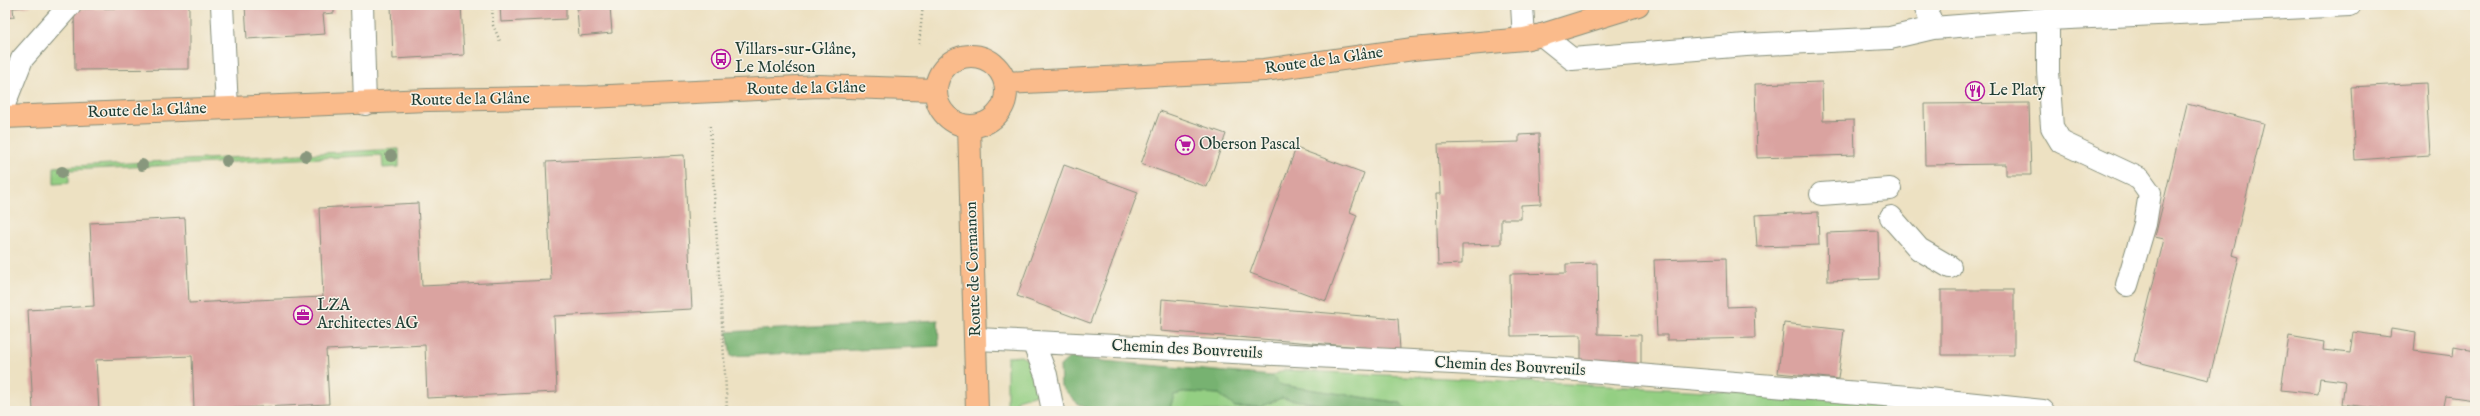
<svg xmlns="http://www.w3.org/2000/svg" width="2480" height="416" viewBox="0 0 2480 416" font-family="'IM FELL English',serif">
	<rect width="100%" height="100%" fill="#f7f3e8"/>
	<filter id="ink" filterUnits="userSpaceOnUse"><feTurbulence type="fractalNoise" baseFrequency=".025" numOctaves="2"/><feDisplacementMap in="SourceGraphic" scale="8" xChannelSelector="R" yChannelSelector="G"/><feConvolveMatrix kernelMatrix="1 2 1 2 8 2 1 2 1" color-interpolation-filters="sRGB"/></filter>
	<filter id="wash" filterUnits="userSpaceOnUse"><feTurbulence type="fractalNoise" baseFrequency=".012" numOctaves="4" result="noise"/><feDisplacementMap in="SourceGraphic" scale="16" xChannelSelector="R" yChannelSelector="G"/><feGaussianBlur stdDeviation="0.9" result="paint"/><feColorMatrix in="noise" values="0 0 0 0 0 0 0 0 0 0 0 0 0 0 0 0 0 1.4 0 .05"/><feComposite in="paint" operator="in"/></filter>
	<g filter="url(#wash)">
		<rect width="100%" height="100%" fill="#ede1c2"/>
		<!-- green -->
		<path fill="#94cf83" stroke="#5a865c" d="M399 149V167L383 168 382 155 69 170V183L54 184V167Z
			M1021 356 1029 361 1043 392 1017 400V411H1007V357Z
			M1284 370 1889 400 1993 411H1407L1400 403 1281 385 1272 376Z
			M1187 392 1219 394 1235 407H1260L1281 398 1362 411H1169L1174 395Z"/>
		<!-- forest -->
		<path fill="#77b271" stroke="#4b7852" d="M938 320 939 346 731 356 727 332Z
			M1069 358 1272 376 1281 385 1401 403 1407 411H1362L1281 398 1260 407H1235L1219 394 1187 392 1174 395 1169 411H1093L1078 404 1061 386 1060 366Z"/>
		<g id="blocks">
			<!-- building -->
			<path fill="#daa3a0" d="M5 5H30L31 6 13 8 14 17 5 18Z
				M159 5H189V69L75 70 74 9 160 7Z
				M245 5H334V13L323 14 325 34 247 39Z
				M391 5H461L464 55 393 59Z
				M500 5H566V19L501 22Z
				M652 5H676V6L652 8Z
				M610 6 612 33 579 36 577 9Z
				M1822 82 1823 121 1854 120 1855 155 1757 158 1755 84Z
				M2426 83 2430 155 2355 160 2351 87Z
				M2029 103 2031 175H2006V164L1925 165 1924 104Z
				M2187 104 2264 123 2232 255 2239 257 2209 380 2134 361 2164 239 2155 237Z
				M1160 111 1226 134 1207 187 1141 164Z
				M1539 134 1541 204 1521 205V219H1501V244L1462 245V264L1438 265 1436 194H1440L1438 144 1519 142V135Z
				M1296 148 1364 173 1350 212 1357 215 1326 301 1250 273Z
				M684 155 692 309 554 316 557 392 427 398 425 345 326 350 329 404 194 410 192 356 96 360 99 411H33L28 310 94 306 90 223 185 218 189 303 323 297 319 208 418 203 422 286 551 280 546 162Z
				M1064 165 1138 192 1090 323 1017 296Z
				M1818 212 1819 245 1757 247 1755 215Z
				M1878 231 1879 279 1828 281 1827 233Z
				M1726 258 1727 307 1754 306 1755 338 1667 340V335H1657L1654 260Z
				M1597 263 1598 334 1641 335V363H1581V335L1511 336 1510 274 1566 273V264Z
				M1941 290H2014V355H1941Z
				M1162 299 1398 319 1400 350 1160 331Z
				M1784 323 1844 330 1838 379 1778 373Z
				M2391 329 2416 333 2414 351 2453 356 2454 347 2475 351 2474 400 2446 396 2443 411H2400L2342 404 2345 381 2320 378 2318 394 2281 390 2289 336 2324 342 2323 350 2350 353 2353 332 2390 337Z"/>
		</g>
	</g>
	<g filter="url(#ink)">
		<use href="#blocks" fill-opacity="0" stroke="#868f7b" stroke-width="1"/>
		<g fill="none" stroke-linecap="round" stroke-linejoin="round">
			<defs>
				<path id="minor" d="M222 5 227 108
					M362 5 365 104
					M1522 5 1524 39
					M1925 5 1933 28 2048 19 2350 5
					M2048 19V71L2052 127 2061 142 2140 179 2150 193 2145 224 2127 285
					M1542 35 1572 59 1746 45 1890 38 1933 28
					M5 102 22 59 70 5
					M1821 194 1890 189
					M1891 217 1919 249 1950 267
					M977 339 1552 368 1909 397 2043 411
					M1033 342 1046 375 1053 411"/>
				<path id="major" d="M936 91a35 35 0 1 1 70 0a35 35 0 1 1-70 0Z
					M1005 83 1264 70 1413 49 1524 39 1542 35 1638 5
					M5 117 428 100 589 97 819 86 936 90
					M969 126 977 411"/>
			</defs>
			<!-- minor casing -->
			<use href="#minor" stroke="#868f7b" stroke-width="24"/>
			<!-- major casing -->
			<use href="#major" stroke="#868f7b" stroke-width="24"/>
			<!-- path -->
			<path stroke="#868f7b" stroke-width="2.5" stroke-dasharray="1 3" stroke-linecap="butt" d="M492 5 493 25 500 41
				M919 44 923 5
				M710 126 727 407
				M645 411 727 407 728 411"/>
			<!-- minor -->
			<use href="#minor" stroke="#fff" stroke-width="22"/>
			<!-- major -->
			<use href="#major" stroke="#fabb8b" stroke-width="22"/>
		</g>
		<!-- trees -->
		<g fill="#88977d">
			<circle cx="306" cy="156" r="6"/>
			<circle cx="391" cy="156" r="6"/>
			<circle cx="227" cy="161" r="6"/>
			<circle cx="142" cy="165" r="6"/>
			<circle cx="62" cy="172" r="6"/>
		</g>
	</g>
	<!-- icons -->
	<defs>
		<symbol id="bus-ring" viewBox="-11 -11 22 22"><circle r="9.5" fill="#f7f3e8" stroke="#b5179e" stroke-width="1.5"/><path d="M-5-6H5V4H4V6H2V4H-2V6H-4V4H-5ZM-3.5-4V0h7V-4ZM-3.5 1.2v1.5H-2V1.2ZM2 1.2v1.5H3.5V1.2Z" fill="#b5179e"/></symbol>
		<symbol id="restaurant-ring" viewBox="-11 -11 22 22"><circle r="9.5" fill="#f7f3e8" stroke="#b5179e" stroke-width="1.5"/><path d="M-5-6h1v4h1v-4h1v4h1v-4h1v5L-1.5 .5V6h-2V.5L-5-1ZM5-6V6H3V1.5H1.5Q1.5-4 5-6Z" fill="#b5179e"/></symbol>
		<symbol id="supermarket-ring" viewBox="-11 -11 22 22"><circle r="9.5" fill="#f7f3e8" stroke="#b5179e" stroke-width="1.5"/><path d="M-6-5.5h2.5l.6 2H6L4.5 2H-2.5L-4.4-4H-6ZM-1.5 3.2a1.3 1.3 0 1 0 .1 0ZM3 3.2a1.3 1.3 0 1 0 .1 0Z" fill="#b5179e"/></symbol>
		<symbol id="office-ring" viewBox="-11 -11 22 22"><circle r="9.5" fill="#f7f3e8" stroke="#b5179e" stroke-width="1.5"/><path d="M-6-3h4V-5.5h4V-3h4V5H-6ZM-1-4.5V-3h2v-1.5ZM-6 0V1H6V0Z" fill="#b5179e"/></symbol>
	</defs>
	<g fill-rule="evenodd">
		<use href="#bus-ring" x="710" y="48" width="22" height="22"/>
		<use href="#restaurant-ring" x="1964" y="80" width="22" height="22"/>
		<use href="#supermarket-ring" x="1174" y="134" width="22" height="22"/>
		<use href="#office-ring" x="292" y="304" width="22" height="22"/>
	</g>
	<g text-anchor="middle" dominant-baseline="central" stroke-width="3" stroke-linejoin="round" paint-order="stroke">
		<!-- poi labels -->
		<g font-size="16" fill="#1f3d34" stroke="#f7f3e8" text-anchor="start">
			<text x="735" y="50">Villars-sur-Glâne,<tspan x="735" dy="18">Le Moléson</tspan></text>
			<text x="1989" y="91">Le Platy</text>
			<text x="1199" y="145">Oberson Pascal</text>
			<text x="317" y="306">LZA<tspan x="317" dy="18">Architectes AG</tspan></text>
		</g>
		<!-- street labels -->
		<g font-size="16" fill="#1f3d34" stroke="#f7f3e8">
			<text transform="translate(1324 61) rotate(-8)">Route de la Glâne</text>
			<text transform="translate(806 89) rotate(-1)">Route de la Glâne</text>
			<text transform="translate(470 100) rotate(-1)">Route de la Glâne</text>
			<text transform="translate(147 111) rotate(-2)">Route de la Glâne</text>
			<text transform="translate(974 269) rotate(-92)">Route de Cormanon</text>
			<text transform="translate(1187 350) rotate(3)">Chemin des Bouvreuils</text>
			<text transform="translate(1510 367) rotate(3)">Chemin des Bouvreuils</text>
		</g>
	</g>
	<!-- margin -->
	<rect width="2480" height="416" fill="none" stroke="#f7f3e8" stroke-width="20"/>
</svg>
